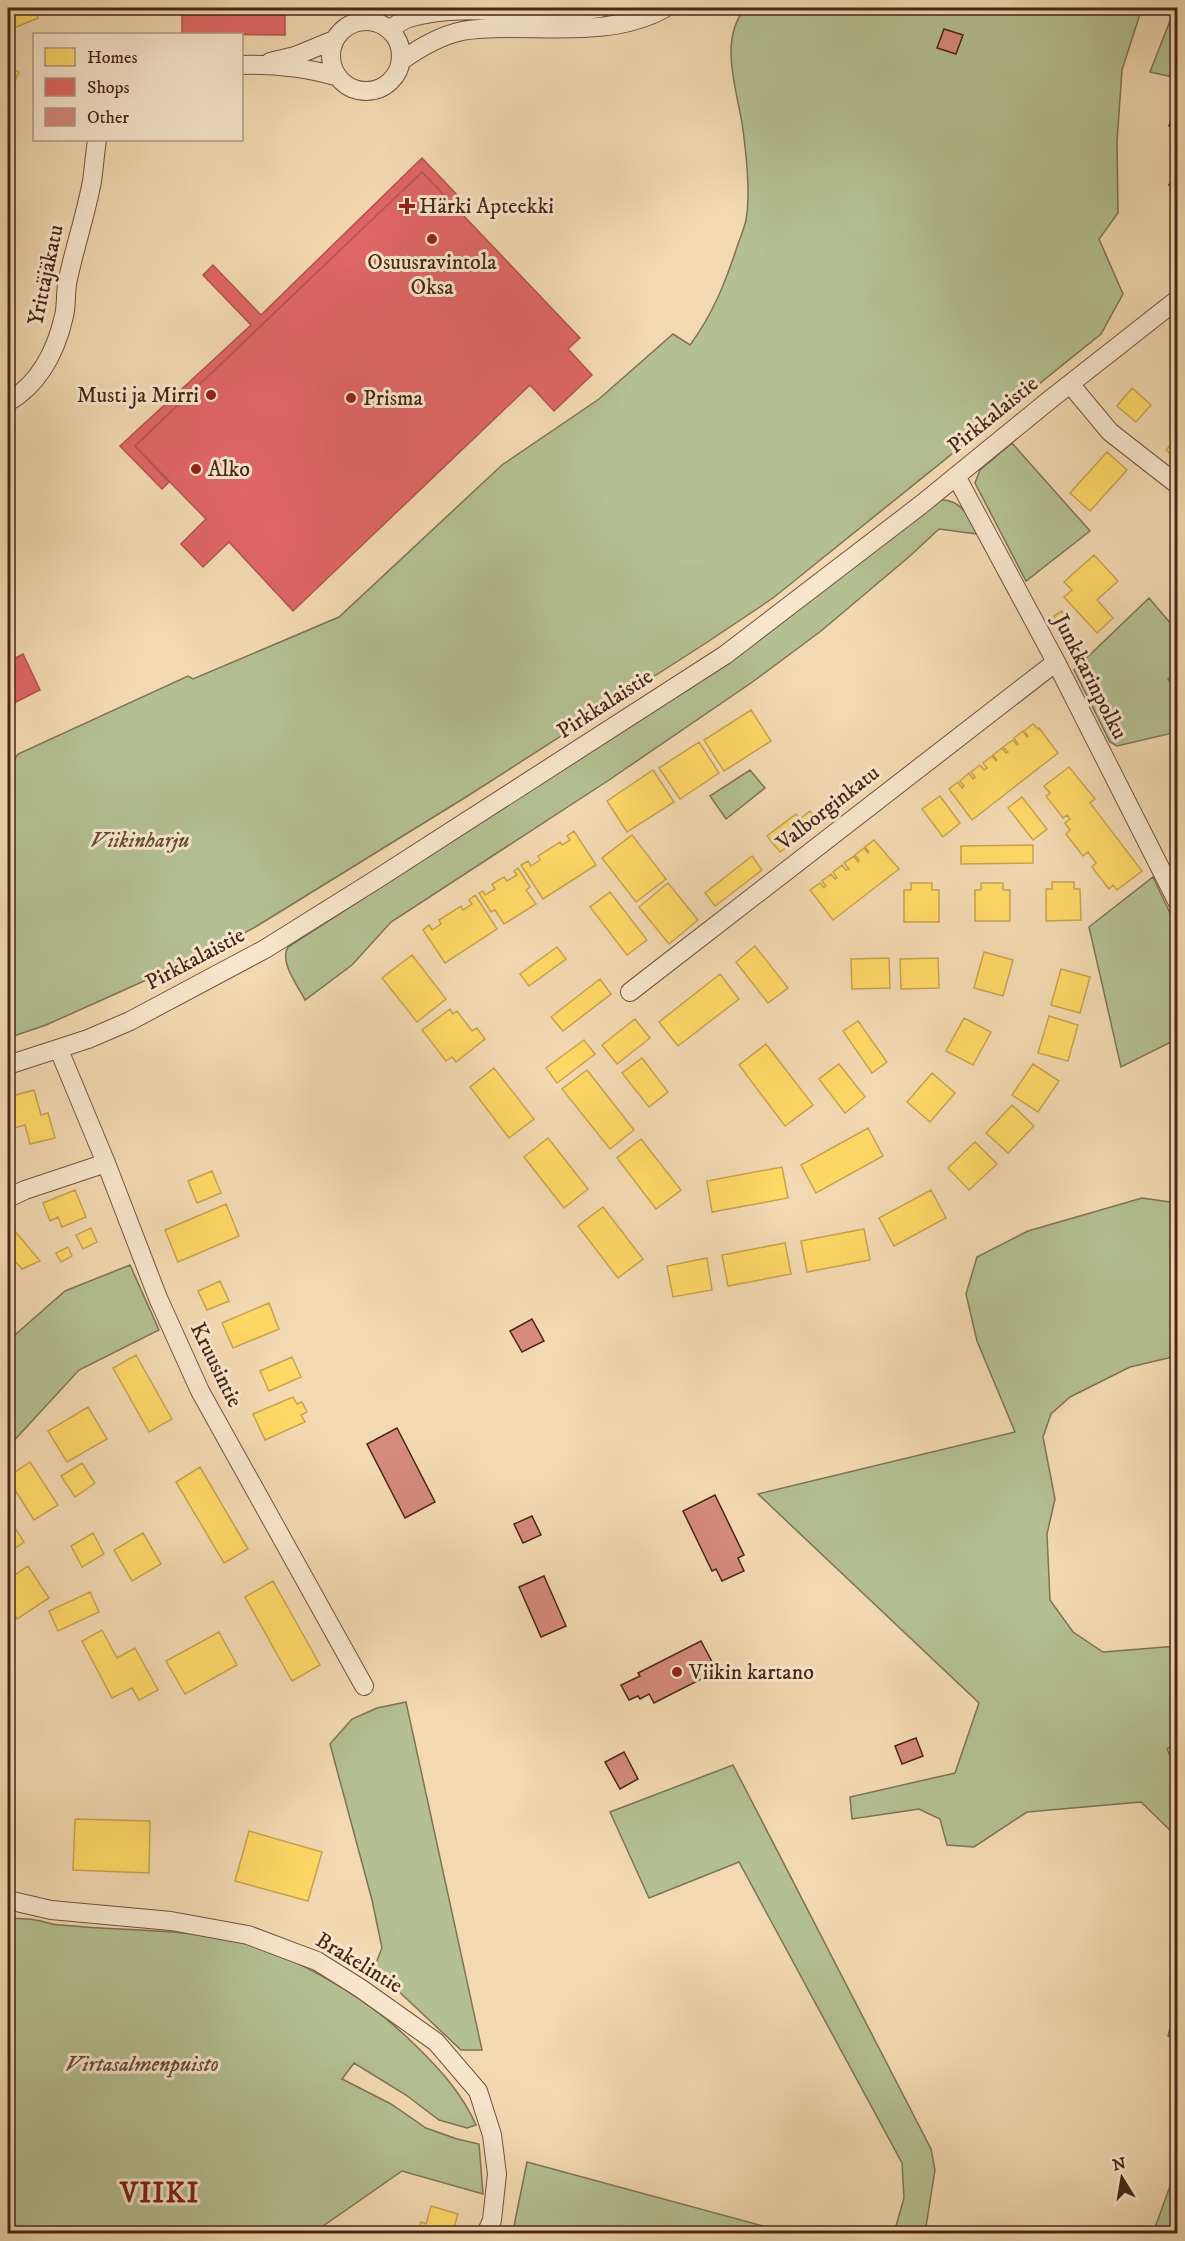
<svg xmlns="http://www.w3.org/2000/svg" width="1185" height="2241" viewBox="0 0 1185 2241" font-family="'IM FELL DW Pica',serif">
	<rect width="100%" height="100%" fill="#f3d9b2"/>
	<filter id="stains"><feTurbulence type="fractalNoise" baseFrequency=".00333" numOctaves="4"/><feColorMatrix values="0 0 0 0 .2 0 0 0 0 .09 0 0 0 0 .02 0 0 0 .5 -.17"/></filter>
	<radialGradient id="worn" r=".72"><stop offset=".6" stop-color="#630" stop-opacity="0"/><stop offset="1" stop-color="#630" stop-opacity=".3"/></radialGradient>
	<!-- green -->
	<path fill="#b4c092" stroke="#7e7354" stroke-width="1.5" d="M745 8H1142L1122 70 1117 142 1118 213 1099 239 1123 294 1101 334 773 598 706 643 466 797 257 926 215 949 113 995 46 1025 8 1038V764L12 763 18 754 188 676 193 679 339 617 502 465 599 399 673 334 690 345C712 315 724 286 736 250 739 240 744 230 746 220 751 192 746 151 742 123 736 86 719 41 745 8Z
		M1175 8H1178L1177 78 1150 72Z
		M1012 443 1090 531 1026 581 975 483 980 470Z
		M940 500C962 499 968 517 977 534L939 529 910 556 821 631 751 683 609 780 391 922 352 965 305 1000C298 986 279 962 288 947L734 659Z
		M1149 598 1177 631V669L1168 679 1177 691V732L1117 746 1110 742 1074 670Z
		M750 770 765 788 726 819 710 796Z
		M1153 877 1177 928V1039L1121 1067 1089 927Z
		M1142 1198 1177 1203V1356L1130 1367 1070 1397 1051 1414 1043 1437 1055 1499 1047 1534 1050 1600 1073 1632 1103 1652 1177 1646V1743L1167 1749 1177 1770V1837L1141 1802 1027 1812 974 1847 947 1845 940 1819 919 1809 852 1819 850 1797 955 1773 979 1703 758 1494 1015 1432 977 1341 966 1294 977 1257 1028 1231Z
		M130 1265 159 1330 79 1370 8 1447V1341L65 1291Z
		M406 1702 482 2050H461L374 1968 382 1948 372 1900 330 1744 352 1719 377 1708Z
		M733 1765 931 2149 935 2170 925 2233H894L904 2198 902 2163 739 1862 649 1898 610 1812Z
		M8 1918C16 1919 26 1918 35 1920 44 1921 52 1925 61 1925 111 1930 161 1929 211 1936 282 1947 363 1993 413 2043 438 2067 462 2093 476 2125L467 2128 439 2120 406 2095 354 2063 342 2079 391 2104 426 2128 457 2139 479 2144 483 2194 402 2171 313 2233H8Z
		M1177 2003V2039L1168 2036Z
		M527 2162 789 2233 550 2234 514 2226Z
		M1177 2167V2233H1153Z"/>
	<!-- homes -->
	<path fill="#ffd966" stroke="#c8a34e" stroke-width="1.5" d="M8 8H34L38 18 14 28 8 14Z
		M8 60 11 61 9 67 19 72 8 97Z
		M1132 388 1151 405 1136 422 1117 406Z
		M1178 437V461L1166 450Z
		M1107 452 1127 470 1090 511 1070 493Z
		M1094 555 1118 581 1097 600 1113 618 1097 633 1064 597 1072 590 1064 582Z
		M1062 611 1070 626 1062 630 1054 616Z
		M751 710 771 741 724 771 704 740Z
		M1033 724 1038 729 1039 728 1058 753 972 820 949 789 958 782 962 788 964 786 960 781 969 773 973 779 975 777 971 772 980 765 984 770 987 768 983 763 992 756 996 761 997 760 993 755 1002 748 1006 753 1008 752 1003 747 1013 740 1017 745 1018 744 1014 738 1023 731 1027 737 1028 736 1024 731Z
		M699 742 719 773 680 799 659 768Z
		M1069 767 1095 799 1090 803 1142 871 1117 890 1113 885 1109 889 1092 867 1096 863 1088 852 1083 856 1066 834 1070 830 1065 823 1070 819 1067 815 1063 818 1046 796 1050 793 1044 786Z
		M653 770 674 802 627 832 607 801Z
		M940 796 960 823 943 837 922 809Z
		M1022 797 1047 829 1033 840 1008 808Z
		M810 811 819 823 780 852 767 836 796 814 800 819Z
		M574 831 596 865 543 899 521 865 528 861 531 866 540 860 538 856 560 842 562 845 570 840 567 836Z
		M632 835 666 879 636 902 602 858Z
		M874 840 899 869 833 920 810 890 820 883 824 888 826 886 822 881 831 874 835 879 837 878 833 872 842 865 846 870 849 869 844 863 854 856 858 862 859 860 855 855 864 848 868 853 869 852 865 847Z
		M1033 845V863L961 864V846Z
		M752 856 762 870 715 906 705 893Z
		M518 868 530 887 526 890 536 904 504 924 495 910 491 912 479 893 483 891 485 895 495 889 492 884 504 877 507 881 517 875 514 871Z
		M1052 882H1074V889H1080L1081 920 1046 921V889H1052Z
		M668 883 698 920 669 944 639 907Z
		M911 883H932V890H939V922H904V890H911Z
		M981 883H1003V890H1010V921H975V890H981Z
		M610 892 647 940 627 955 590 907Z
		M475 895 497 929 445 963 423 930 429 925 432 930 441 924 439 920 461 906 463 910 472 904 469 900Z
		M755 946 788 988 768 1003 736 962Z
		M557 947 566 959 529 986 520 974Z
		M984 952 1013 960 1003 996 974 988Z
		M412 955 446 999 417 1022 382 978Z
		M889 958 890 988 852 989 851 959Z
		M938 958 939 988 901 989 900 959Z
		M1061 969 1090 977 1080 1013 1051 1005Z
		M720 974 739 999 678 1046 659 1022Z
		M600 979 611 994 563 1031 551 1017Z
		M450 1009 453 1014 457 1011 472 1031 477 1028 485 1039 456 1062 452 1057 446 1061 422 1030Z
		M1049 1016 1078 1025 1068 1061 1038 1053Z
		M964 1018 991 1032 973 1065 946 1051Z
		M635 1019 650 1038 617 1064 602 1045Z
		M858 1021 887 1062 872 1073 843 1031Z
		M584 1040 595 1054 557 1083 546 1068Z
		M766 1044 813 1105 785 1126 739 1065Z
		M642 1058 668 1092 649 1107 622 1073Z
		M839 1064 865 1097 845 1113 819 1079Z
		M1033 1064 1059 1081 1038 1112 1012 1095Z
		M494 1068 534 1119 509 1138 470 1087Z
		M587 1070 634 1130 610 1149 562 1089Z
		M932 1073 955 1093 930 1122 907 1102Z
		M34 1090 41 1115 48 1113 55 1138 30 1144 25 1125 14 1128 8 1097Z
		M1012 1105 1034 1126 1008 1153 986 1133Z
		M868 1128 883 1156 816 1193 801 1165Z
		M548 1138 588 1189 564 1208 524 1157Z
		M641 1139 681 1190 656 1209 617 1158Z
		M975 1142 997 1164 969 1190 948 1168Z
		M782 1167 788 1198 712 1212 707 1181Z
		M212 1171 221 1193 197 1203 188 1181Z
		M75 1190 86 1217 62 1227 58 1217 50 1221 43 1203Z
		M931 1190 946 1218 894 1246 879 1218Z
		M226 1204 239 1236 178 1262 165 1230Z
		M603 1207 643 1259 618 1278 578 1226Z
		M8 1223 40 1261 22 1269 9 1254 8 1255Z
		M91 1228 97 1242 83 1249 76 1235Z
		M864 1229 870 1260 807 1272 801 1241Z
		M785 1243 791 1274 728 1286 722 1255Z
		M68 1247 72 1256 61 1262 56 1253Z
		M707 1258 712 1290 673 1297 667 1266Z
		M220 1281 229 1301 207 1310 198 1291Z
		M269 1303 279 1329 233 1348 222 1323Z
		M136 1355 172 1419 149 1432 113 1368Z
		M292 1357 301 1377 269 1391 260 1371Z
		M293 1397 297 1404 302 1402 307 1412 301 1415 305 1422 265 1440 253 1414Z
		M88 1407 107 1439 67 1462 48 1431Z
		M30 1462 58 1505 34 1520 8 1479V1477Z
		M82 1463 95 1483 75 1497 61 1476Z
		M200 1467 248 1549 224 1563 176 1482Z
		M10 1520 24 1542 8 1553V1521Z
		M93 1533 104 1554 82 1567 71 1546Z
		M143 1533 161 1564 132 1581 114 1550Z
		M28 1566 49 1598 17 1619 8 1604V1580Z
		M273 1581 320 1665 292 1681 245 1597Z
		M90 1592 99 1612 58 1631 49 1611Z
		M102 1630 117 1658 135 1648 158 1690 139 1700 132 1688 112 1698 82 1641Z
		M219 1632 237 1665 185 1694 166 1661Z
		M75 1819 150 1821 149 1873 73 1870Z
		M249 1831 322 1852 308 1901 235 1881Z
		M431 2206 458 2214 452 2234H418L421 2222 426 2224Z"/>
	<!-- shops -->
	<path fill="#e06666" stroke="#b2534e" stroke-width="1.5" d="M155 8H285V35L182 34V11L155 12Z
		M422 158 463 201 456 208 422 172 135 446 169 482 162 489 120 446 251 325 203 275 213 265 261 315Z
		M422 172 580 338 568 349 592 375 554 411 530 385 293 611 229 542 203 567 181 544 206 519 135 446Z
		M23 654 40 690 8 706V662Z"/>
	<!-- building -->
	<path fill="#d68a7c" stroke="#472616" stroke-width="1.5" d="M944 29 963 35 956 54 937 48Z
		M1178 98V129L1169 126Z
		M1178 171V190L1169 185Z
		M532 1319 544 1341 522 1352 510 1331Z
		M397 1428 435 1502 405 1518 367 1444Z
		M715 1495 744 1555 738 1558 744 1571 722 1581 716 1569 712 1571 683 1511Z
		M532 1516 541 1535 523 1543 514 1524Z
		M544 1576 566 1626 541 1637 519 1587Z
		M701 1641 717 1671 654 1703 649 1694 640 1699 638 1696 629 1700 621 1685 640 1676 638 1673Z
		M916 1738 923 1756 902 1764 895 1746Z
		M624 1752 638 1779 620 1789 605 1762Z"/>
	<g fill="none" stroke-linecap="round" stroke-linejoin="round">
		<defs>
			<path id="minor" d="M331 56a35 35 0 1 1 70 0a35 35 0 1 1-70 0Z
				M389 30C395 26 402 20 409 18 470 0 538 21 600 8
				M401 61C419 48 439 36 462 31 478 28 496 28 512 28 564 28 618 34 665 8
				M270 62 295 56 334 40
				M242 65C273 64 306 68 336 76
				M1070 384 1110 432 1178 485
				M8 402C39 384 56 351 64 316 67 304 65 291 68 279 75 246 86 214 92 181 94 167 95 153 97 140
				M956 476 1056 662 1178 903
				M630 992 1056 662
				M59 1050 106 1163 158 1298 200 1391 364 1686
				M8 1065 88 1039 130 1021 265 949 377 879 725 655 922 504 1052 398 1178 299
				M8 1198 25 1190 106 1163
				M8 1900 51 1910 171 1921 248 1935 317 1961 360 1988 436 2042 478 2091 492 2135 497 2174 492 2220 486 2234"/>
		</defs>
		<!-- minor casing -->
		<use href="#minor" stroke="#72533d" stroke-width="20"/>
		<!-- minor -->
		<use href="#minor" stroke="#f7e6cd" stroke-width="18"/>
	</g>
	<!-- markers -->
	<g fill="#8f2418" stroke="#f7e6cd" stroke-width="2">
		<path d="M404 197h6v6h6v6h-6v6h-6v-6h-6v-6h6z"/>
		<circle cx="432" cy="239" r="6"/>
		<circle cx="211" cy="395" r="6"/>
		<circle cx="351" cy="398" r="6"/>
		<circle cx="196" cy="469" r="6"/>
		<circle cx="677" cy="1672" r="6"/>
	</g>
	<g text-anchor="middle" dominant-baseline="central" stroke-width="6" stroke-linejoin="round" paint-order="stroke">
		<!-- poi labels -->
		<g font-size="22" fill="#472616" stroke="#f7e6cd" text-anchor="start">
			<text x="419" y="206">Härki Apteekki</text>
			<text x="432" y="262" text-anchor="middle">Osuusravintola<tspan x="432" dy="25">Oksa</tspan></text>
			<text x="199" y="395" text-anchor="end">Musti ja Mirri</text>
			<text x="363" y="398">Prisma</text>
			<text x="208" y="469">Alko</text>
			<text x="689" y="1672">Viikin kartano</text>
		</g>
		<!-- street labels -->
		<g font-size="22" fill="#472616" stroke="#f7e6cd">
			<text transform="translate(46 275) rotate(-78)">Yrittäjäkatu</text>
			<text transform="translate(993 415) rotate(-39)">Pirkkalaistie</text>
			<text transform="translate(1090 677) rotate(63)">Junkkarinpolku</text>
			<text transform="translate(605 704) rotate(-33)">Pirkkalaistie</text>
			<text transform="translate(828 808) rotate(-38)">Valborginkatu</text>
			<text transform="translate(195 959) rotate(-28)">Pirkkalaistie</text>
			<text transform="translate(216 1365) rotate(64)">Kruusintie</text>
			<text transform="translate(359 1963) rotate(31)">Brakelintie</text>
		</g>
		<!-- park labels -->
		<g font-size="22" font-style="italic" fill="#624c35" stroke="#f7e6cd">
			<text x="140" y="840">Viikinharju</text>
			<text x="142" y="2064">Virtasalmenpuisto</text>
		</g>
		<!-- district labels -->
		<g font-size="28" font-weight="bold" letter-spacing="1.5" fill="#7a1f14" stroke="#f7e6cd">
			<text x="160" y="2193">VIIKI</text>
		</g>
	</g>
	<!-- margin -->
	<rect width="1185" height="2241" fill="none" stroke="#f3d9b2" stroke-width="30"/>
	<rect x="9" y="9" width="1167" height="2223" fill="none" stroke="#472616" stroke-width="3"/>
	<rect x="15" y="15" width="1155" height="2211" fill="none" stroke="#472616" stroke-width="1.5"/>
	<!-- legend -->
	<rect x="33" y="33" width="210" height="108" fill="#f7e6cd" stroke="#b19984" stroke-width="1.5"/>
	<rect x="45" y="48" width="30" height="18" fill="#ffd966" stroke="#b19984" stroke-width="1.5"/>
	<text x="87" y="63" font-size="18" fill="#472616">Homes</text>
	<rect x="45" y="78" width="30" height="18" fill="#e06666" stroke="#b19984" stroke-width="1.5"/>
	<text x="87" y="93" font-size="18" fill="#472616">Shops</text>
	<rect x="45" y="108" width="30" height="18" fill="#d68a7c" stroke="#b19984" stroke-width="1.5"/>
	<text x="87" y="123" font-size="18" fill="#472616">Other</text>
	<!-- north arrow -->
	<g transform="translate(1122 2178) rotate(349)" stroke="#f7e6cd" stroke-width="4.5" paint-order="stroke">
	<path d="M0-4.5L10 22L0 15L-10 22Z" fill="#472616"/>
	<text y="-9" font-size="16" font-weight="bold" text-anchor="middle" fill="#472616">N</text>
	</g>
	<rect width="100%" height="100%" filter="url(#stains)"/>
	<rect width="100%" height="100%" fill="url(#worn)"/>
</svg>
